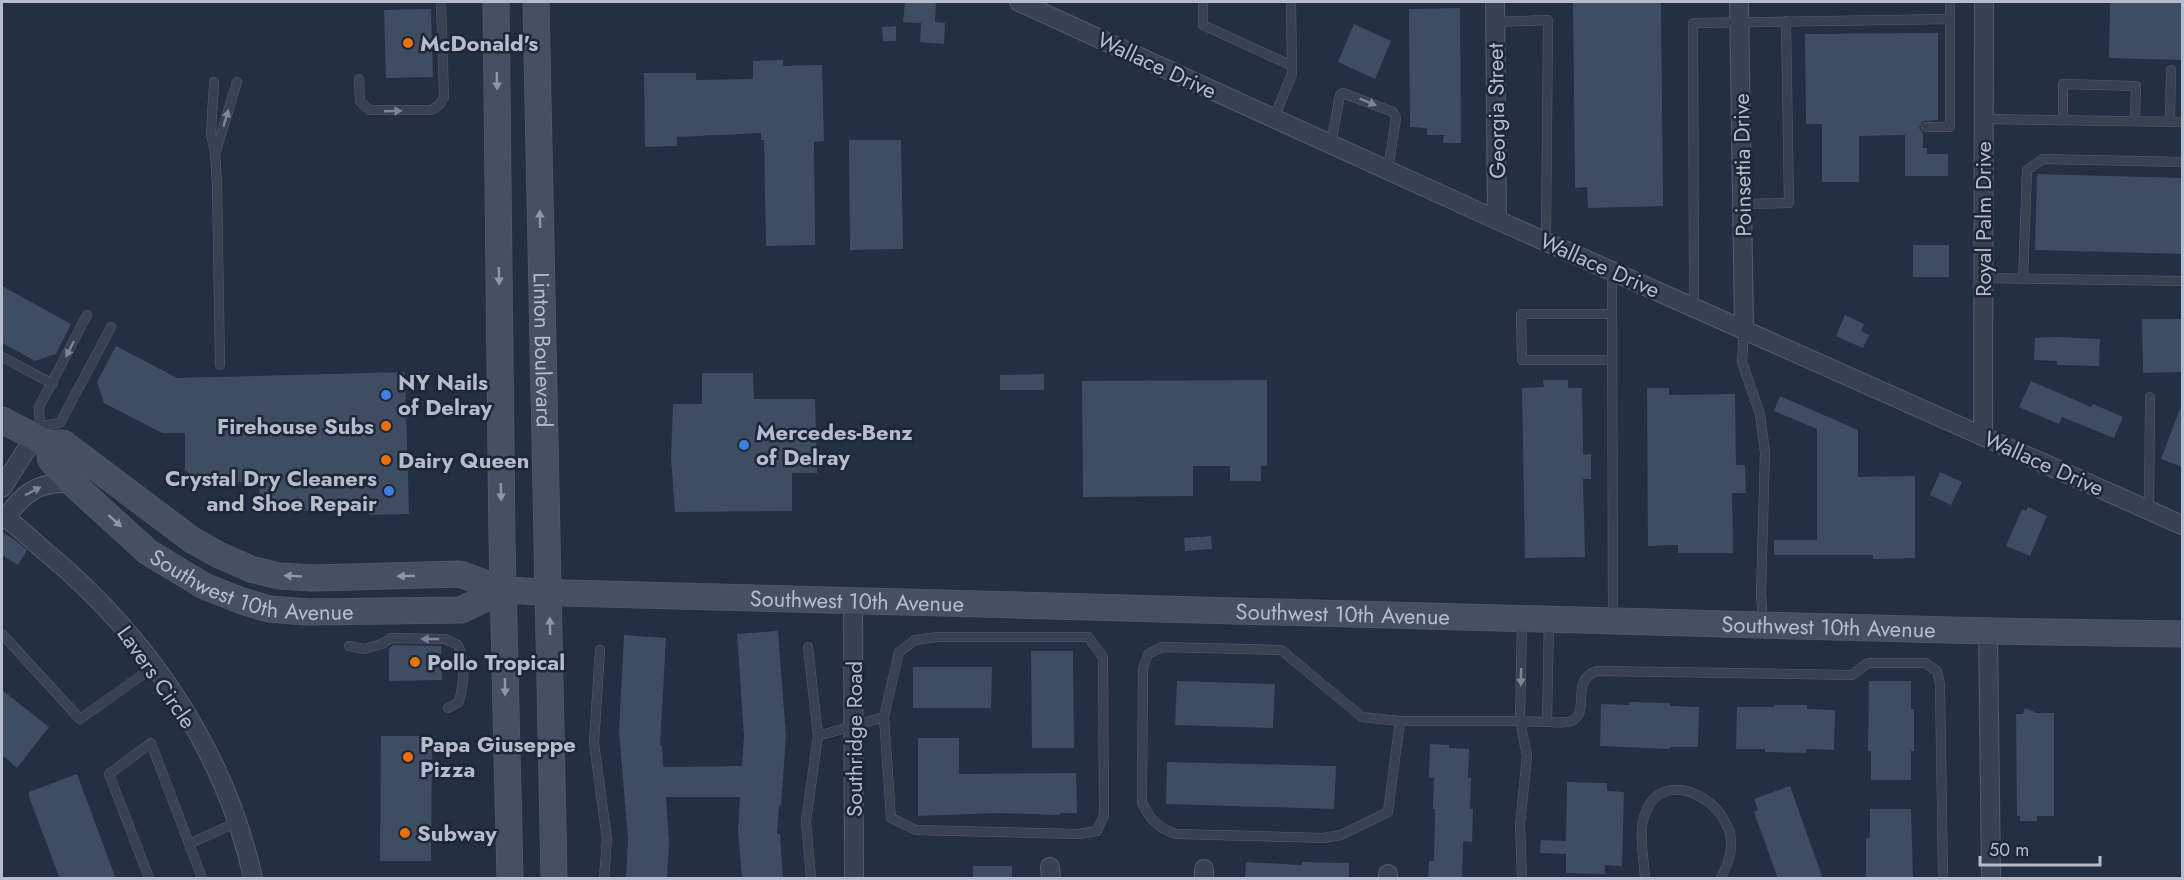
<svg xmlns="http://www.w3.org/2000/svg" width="2184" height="880" viewBox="0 0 2184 880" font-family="Jost,sans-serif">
	<rect width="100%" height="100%" fill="#232f42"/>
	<!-- building -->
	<path fill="#3f4d62" d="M905 2H936L935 22 945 23 944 44 920 42 921 23 903 22Z
		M1573 2H1661L1663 206 1588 208 1587 187 1575 188Z
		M2110 2H2182V60L2109 58Z
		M1460 8 1461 143H1443L1444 135H1427V128L1410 127 1409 9Z
		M431 9 433 77 386 78 384 10Z
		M1354 24 1391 41 1375 79 1338 62Z
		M896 26V41H883L882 27Z
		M1938 33V120L1923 121 1919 128 1923 133V148H1927V154H1948V176H1905V135L1859 136V182H1822V124H1806L1805 34Z
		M783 60V66L822 65 824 141 814 142 815 245 766 246 764 140H761V133L677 137V146L645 147 644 73H696V80L753 79V61Z
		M849 140H901L903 249 850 250Z
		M2037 174 2182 178V254L2035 250Z
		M1913 245H1949V277H1913Z
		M2 286 71 324 56 354 35 361 2 343Z
		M1845 315 1864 324 1861 331 1869 335 1863 348 1836 336Z
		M2142 319H2182V372L2143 373Z
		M2058 337 2100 339 2099 366 2057 365V361L2034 360 2035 338Z
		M116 346 177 378 405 372 409 514 369 515V509L260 512 259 482 201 484 185 470V433H162L104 403 97 382Z
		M702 373H753L754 399H815L817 473H792V511L675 512 671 458 673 404H702Z
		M1044 374V390H1000V375Z
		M1267 380V466H1261V481H1230V466H1193V496L1083 497 1082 381Z
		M1543 380H1568V388H1582L1583 455 1591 454V479H1583L1585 557 1525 558 1522 388 1544 387Z
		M2031 381 2091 407 2093 404 2123 417 2114 438 2062 417 2059 424 2019 407Z
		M1647 388H1669V395L1735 394 1736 465H1745L1746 493H1732L1733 553H1678V545L1648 546Z
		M1780 396 1858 430V477L1915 476V558L1873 559V555H1774V540H1817V429L1774 411Z
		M2181 406H2182V467L2161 459Z
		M1940 472 1962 482 1951 505 1930 495Z
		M2028 507 2047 516 2030 556 2006 546 2022 509 2026 511Z
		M2 532 15 540 27 550 18 565 2 555Z
		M1211 536 1212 549 1185 551 1184 538Z
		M778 631 786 736 781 806 779 805 777 834H780L783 879H742L738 831 740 797H666L669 840 667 879H626L628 839 619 732 624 635 666 638 660 746H662L663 767 742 766 744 736 737 634Z
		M393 645 441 646 442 680 389 681V648Z
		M1031 651H1073L1074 748H1032Z
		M913 667H992L991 708H913Z
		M1177 681 1275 684 1273 728 1175 725Z
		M1869 681H1911V709H1914V751H1911V780H1871V751H1868Z
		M2 690 49 727 17 768 2 755Z
		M1629 702 1670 703V706L1699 707 1698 747H1670V749L1600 746 1601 704 1629 705Z
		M1774 705H1807V709L1835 710 1834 750 1806 749V753L1765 752V749H1736L1737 707H1774Z
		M2025 708 2037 713H2054V816H2037V821H2020V816H2017L2016 714H2023Z
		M381 736H432L431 861H380Z
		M918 738H959V774L1076 773 1077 813H1060V815L997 813 918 816Z
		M1430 744 1449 745V748L1469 749 1468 778H1471L1470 809H1473L1472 842 1463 841 1462 879H1428L1429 861H1434L1435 809H1433L1434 778H1429Z
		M1167 762 1336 766 1334 809 1166 804Z
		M77 774 116 879H60L29 797V792Z
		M1567 782 1607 783V791L1624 792 1622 866 1605 865V874L1566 873V854L1540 853 1541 840 1566 841Z
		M1790 786 1823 879H1778L1754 812 1758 810 1754 799Z
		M1870 809H1911L1913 878 1866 879V838H1870Z
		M1246 862 1302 865V862L1349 863V879H1245Z
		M973 866H1012V879H973Z"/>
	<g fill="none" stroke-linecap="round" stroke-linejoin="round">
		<defs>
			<path id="lane" d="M1203 2V25L1292 66
				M1495 22 1548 20 1546 242
				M359 79 360 101 369 110H431L439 105 444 97 441 2
				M214 82 211 134 215 153 217 183 220 365
				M1274 118 1292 74 1291 2
				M1984 119 2182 122
				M2063 120V84L2136 86 2135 121
				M2170 121 2171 70
				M1926 127H1950V19
				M1331 144 1340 95 1343 93 1393 112 1396 118 1388 170
				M216 151 237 82
				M1742 204 1789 203 1786 21
				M1612 271 1613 618
				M1983 278 2182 281
				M2023 279 2027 170 2043 159 2182 162
				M1694 307 1693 23 1950 19V2
				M1612 314H1521L1522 360H1612
				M1744 329 1742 362 1760 414 1765 452 1761 594 1763 622
				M2 357 53 384
				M40 426 60 423 111 327
				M35 434 40 426 39 407 87 315
				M2149 509 2150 397
				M1522 621 1520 721 1547 722 1549 620
				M2 634 80 719 155 666
				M938 637H1088L1103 657 1104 815 1097 831 1078 834 916 830 891 818 884 717 899 652 915 640Z
				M349 646 364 649 382 644 391 638 445 639 458 645C466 663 464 683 459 702L448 708
				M808 647 818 736 806 821 811 878
				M600 650 594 743 607 839 604 878
				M1400 721 1388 812 1341 835 1323 838 1176 834C1158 828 1149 819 1142 802L1143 669 1148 654 1162 647 1281 650 1362 717 1400 721H1520L1527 756 1520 825 1522 878
				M1547 722C1553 722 1560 723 1566 722 1595 719 1567 680 1597 671L1852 675 1868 663H1925L1937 671 1940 684 1943 878
				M818 736 884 717
				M189 844 237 822
				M149 878 109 774 151 743 202 878
				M1645 878C1644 859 1638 832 1645 814 1663 763 1735 802 1731 848 1730 859 1726 868 1721 878"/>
			<path id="street" d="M1019 2 1497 220 2182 525
				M1495 2 1497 220
				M1739 2 1744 329
				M1983 436 1984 2
				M2 488 35 436
				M2 516C18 525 32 541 47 553 147 636 225 750 253 878
				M5 517C29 490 34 484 71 482
				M853 600 854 878
				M1988 631 1991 878
				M1050 867 1051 878
				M1204 869V878
				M1388 878V874"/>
			<g id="secondary">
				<path d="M496 2 502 541 510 878"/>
				<path id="s1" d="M536 2 554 878"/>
				<path id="s2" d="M2 420 48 444 63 443 192 540 219 555 251 569 279 576 313 578 460 574 503 590 565 593 1988 631 2182 634"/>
				<path id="s3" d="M48 444 51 460 71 482 148 552 204 586 242 601 269 609 308 612 461 610 503 590"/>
			</g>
		</defs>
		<!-- lane casing -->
		<use href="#lane" stroke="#535d6c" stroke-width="10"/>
		<!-- street casing -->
		<use href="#street" stroke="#535d6c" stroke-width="20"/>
		<!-- secondary casing -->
		<use href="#secondary" stroke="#535d6c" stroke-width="27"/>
		<!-- lane -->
		<use href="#lane" stroke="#384252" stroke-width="9"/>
		<!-- street -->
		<use href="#street" stroke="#384252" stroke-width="18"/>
		<!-- secondary -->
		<use href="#secondary" stroke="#465065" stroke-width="26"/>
	</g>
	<!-- one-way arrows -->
	<defs><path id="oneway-solid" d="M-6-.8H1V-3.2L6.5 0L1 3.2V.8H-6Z" transform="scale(1.5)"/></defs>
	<g fill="#8e97a8">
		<use href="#oneway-solid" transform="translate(497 81) rotate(89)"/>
		<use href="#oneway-solid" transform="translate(540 219) rotate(-91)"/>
		<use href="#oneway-solid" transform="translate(499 276) rotate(89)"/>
		<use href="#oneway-solid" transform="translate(501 492) rotate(89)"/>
		<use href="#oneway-solid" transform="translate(115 521) rotate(42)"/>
		<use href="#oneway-solid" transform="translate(293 576) rotate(-177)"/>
		<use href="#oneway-solid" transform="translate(406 576) rotate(179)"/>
		<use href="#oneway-solid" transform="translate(550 626) rotate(-91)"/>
		<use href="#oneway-solid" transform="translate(505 687) rotate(89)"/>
	</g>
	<g fill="#7d8695">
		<use href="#oneway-solid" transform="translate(1368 102) rotate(22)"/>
		<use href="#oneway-solid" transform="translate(393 111) rotate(-2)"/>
		<use href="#oneway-solid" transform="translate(226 118) rotate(-73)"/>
		<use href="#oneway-solid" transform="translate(70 349) rotate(117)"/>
		<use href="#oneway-solid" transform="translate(33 491) rotate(-28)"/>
		<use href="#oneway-solid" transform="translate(430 639) rotate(-180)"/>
		<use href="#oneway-solid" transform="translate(1521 677) rotate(91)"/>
	</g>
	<!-- markers -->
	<g fill="#e8710a" stroke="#1d2737" stroke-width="2">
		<circle cx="408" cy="43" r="6"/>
		<circle cx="386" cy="426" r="6"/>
		<circle cx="386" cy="460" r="6"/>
		<circle cx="415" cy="662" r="6"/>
		<circle cx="408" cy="757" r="6"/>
		<circle cx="405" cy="833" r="6"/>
	</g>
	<g fill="#3f7fe0" stroke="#1d2737" stroke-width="2">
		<circle cx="386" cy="395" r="6"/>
		<circle cx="744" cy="445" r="6"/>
		<circle cx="389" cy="491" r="6"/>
	</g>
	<g text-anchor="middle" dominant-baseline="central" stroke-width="5" stroke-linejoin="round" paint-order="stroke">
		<!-- poi labels -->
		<g font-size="22" font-weight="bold" fill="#b5bdcc" stroke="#1d2737" text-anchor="start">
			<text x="420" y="43">McDonald's</text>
			<text x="398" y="382">NY Nails<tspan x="398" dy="25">of Delray</tspan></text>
			<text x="374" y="426" text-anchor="end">Firehouse Subs</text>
			<text x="756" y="432">Mercedes-Benz<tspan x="756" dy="25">of Delray</tspan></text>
			<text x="398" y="460">Dairy Queen</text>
			<text x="377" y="478" text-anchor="end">Crystal Dry Cleaners<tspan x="377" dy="25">and Shoe Repair</tspan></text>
			<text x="427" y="662">Pollo Tropical</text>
			<text x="420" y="744">Papa Giuseppe<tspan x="420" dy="25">Pizza</tspan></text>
			<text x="417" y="833">Subway</text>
		</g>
		<!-- street labels -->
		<g font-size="22" fill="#b5bdcc" stroke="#1d2737">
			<text transform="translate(1157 65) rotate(25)">Wallace Drive</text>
			<text transform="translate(1496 111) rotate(-91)">Georgia Street</text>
			<text transform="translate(1742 165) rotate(-91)">Poinsettia Drive</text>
			<text transform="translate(1983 219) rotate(-90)">Royal Palm Drive</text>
			<text transform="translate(1600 265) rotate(24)">Wallace Drive</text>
			<text stroke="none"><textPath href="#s1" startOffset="348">Linton Boulevard</textPath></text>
			<text transform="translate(2044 463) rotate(24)">Wallace Drive</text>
			<text stroke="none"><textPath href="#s3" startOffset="262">Southwest 10th Avenue</textPath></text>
			<text stroke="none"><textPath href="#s2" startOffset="904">Southwest 10th Avenue</textPath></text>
			<text stroke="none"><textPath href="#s2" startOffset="1390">Southwest 10th Avenue</textPath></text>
			<text stroke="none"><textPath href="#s2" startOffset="1876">Southwest 10th Avenue</textPath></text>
			<text transform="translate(157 677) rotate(55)">Lavers Circle</text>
			<text transform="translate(854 739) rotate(-90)">Southridge Road</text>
		</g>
	</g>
	<!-- border -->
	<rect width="2184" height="880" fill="none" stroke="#b5bdcc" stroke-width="6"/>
	<!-- scale -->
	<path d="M1980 856v9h120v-9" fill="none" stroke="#b5bdcc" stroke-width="3"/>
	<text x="1989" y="856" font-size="18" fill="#b5bdcc" stroke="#1d2737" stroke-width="4.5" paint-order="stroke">50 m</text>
</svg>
